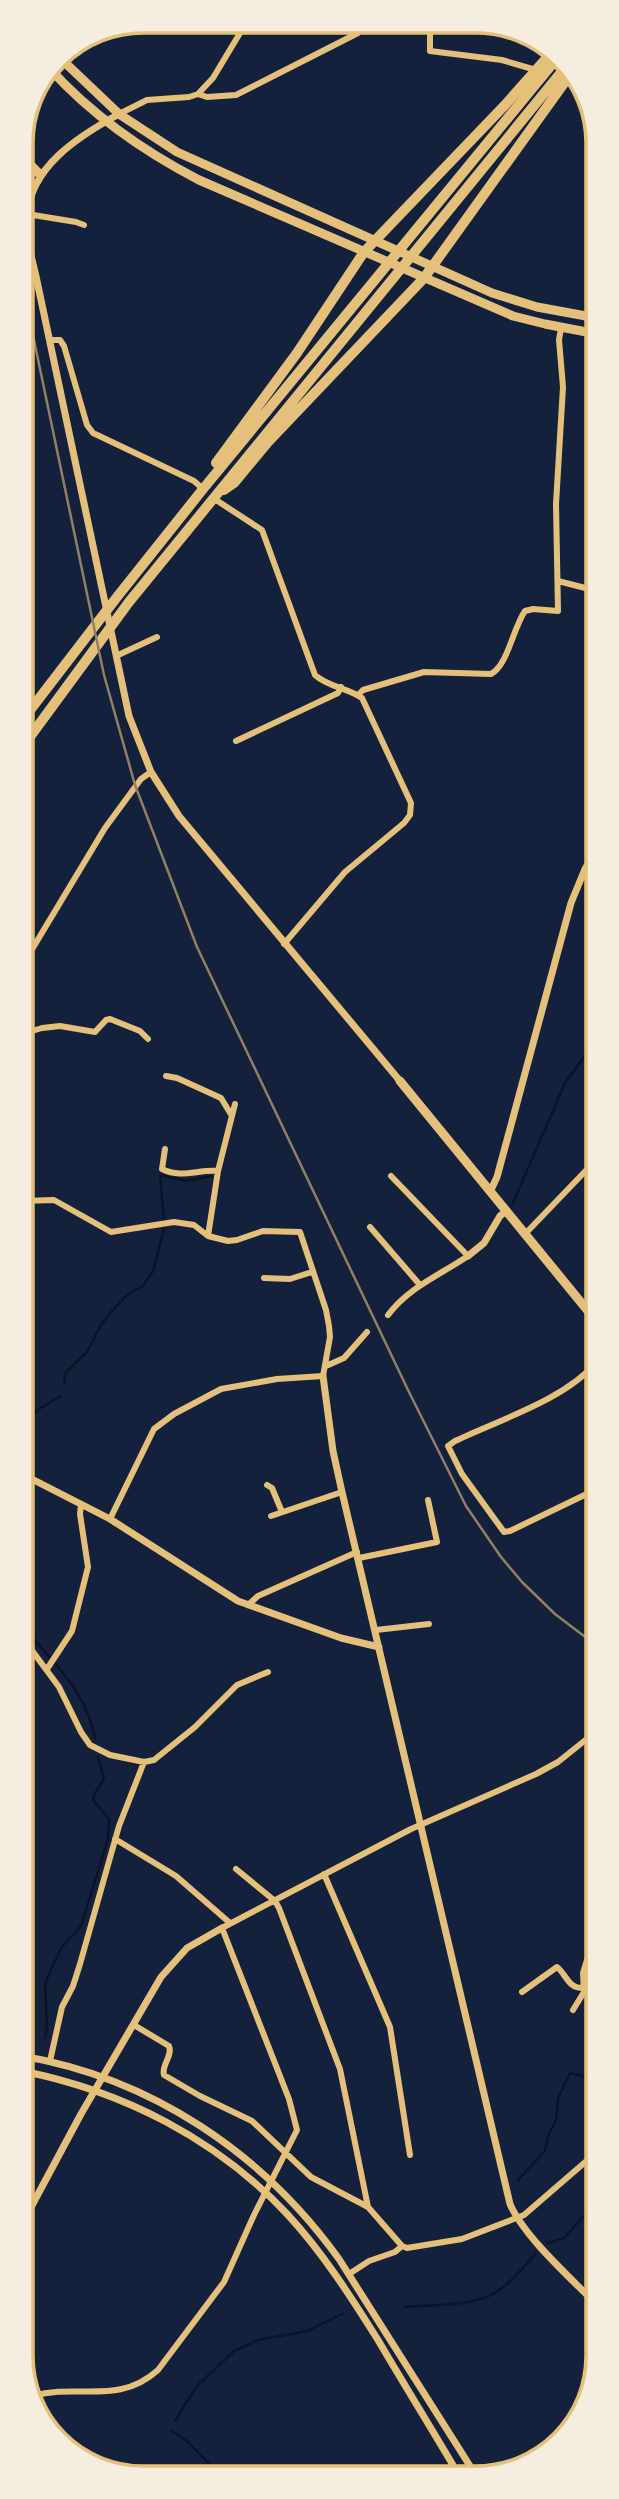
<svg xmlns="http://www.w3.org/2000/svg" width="619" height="2499" viewBox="0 0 619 2499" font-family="Ubuntu,sans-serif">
	<rect width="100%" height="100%" fill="#14213d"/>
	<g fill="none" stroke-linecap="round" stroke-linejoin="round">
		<!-- stream -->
		<path stroke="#0b132b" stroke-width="2.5" d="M512 1205 566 1081 597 1040
			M164 1221 160 1175 186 1181 211 1176
			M64 1384 66 1372 87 1352 101 1325 112 1311 128 1294 143 1286 153 1271 164 1229
			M22 1426 39 1409 61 1396
			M22 1624C53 1666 83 1683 95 1738
			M45 2038 47 2025 45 1985 48 1976 62 1947 81 1926 108 1839 109 1819 93 1800 94 1795 104 1778 98 1757
			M518 2180 545 2151 548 2136 556 2120 558 2098 570 2073 598 2080
			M548 2243 564 2238 582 2218 598 2212
			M405 2307C435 2304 475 2308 501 2289 514 2280 525 2265 536 2253
			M175 2421 196 2387 234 2351 258 2340 307 2331 342 2314
			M172 2431 187 2441 221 2476"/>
		<!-- minor -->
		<path stroke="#e5c07b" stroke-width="6" d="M430 26V51L502 60 536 70
			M198 94 207 97 236 95 358 33
			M119 114 147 100 189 97 198 94 213 78 243 28
			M27 214 76 222 84 225
			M50 340H60L64 346 87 425 93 433 194 481 203 489
			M213 498 262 530 315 675C328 687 348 688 362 698L411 803 410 815 404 823 345 872 284 944
			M558 581 597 591
			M116 656 157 637
			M358 695 363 690 424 672 491 674C508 665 513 628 525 611L533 609 558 611 556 504 563 387 559 340 561 328
			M236 741 338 693 341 687
			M22 966 105 828 141 779 151 772
			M22 1034 42 1028 60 1026 95 1032 106 1020 110 1019 140 1031 148 1039
			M166 1076 177 1078 221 1098 232 1116
			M165 1149 162 1169C182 1179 198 1169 218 1171
			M22 1201 54 1200 111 1232 174 1222 194 1225 208 1236 228 1241 237 1240 263 1231 300 1232 326 1310 329 1326 330 1337 323 1376 277 1379 221 1389 174 1414 154 1429 110 1519
			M370 1227 420 1285
			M525 1234 597 1159
			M208 1236 218 1171 235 1104
			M264 1278 290 1279 312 1272
			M388 1315C409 1287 440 1275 468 1256L391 1176
			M597 1362C564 1400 501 1419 455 1441L448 1446 462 1474 504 1532 510 1531 597 1489
			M326 1366 344 1358 367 1332
			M267 1485 272 1488 282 1512
			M271 1516 342 1492
			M359 1558 437 1542 428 1500
			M248 1605 258 1596 357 1552
			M376 1630 429 1624
			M22 1637 59 1687 81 1732 90 1745 110 1755 144 1762 154 1760 195 1727 237 1685 268 1672
			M47 1669 72 1631 88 1567 80 1514 81 1504
			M115 1839 176 1876 230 1923
			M236 1869 275 1901 279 1908 340 2069 368 2207
			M324 1874 390 2027 410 2155
			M522 1992 557 1967C567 1975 568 1989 584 1988
			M573 2010 584 1992 583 1973 588 1957 598 1942
			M134 2025 169 2046C173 2056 161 2065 164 2075L200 2096 252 2121 311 2177 368 2207 402 2246 407 2248 462 2239 524 2215 598 2151
			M50 2061 62 2007 73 1986 80 1964 119 1826 144 1762
			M349 2274 369 2261 395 2252 402 2246
			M33 2396C78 2383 118 2406 158 2370L224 2282 254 2215 297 2130 289 2099 222 1928 411 1829 536 1774 558 1762 598 1730"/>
		<!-- tertiary -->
		<path stroke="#e5c07b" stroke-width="7" d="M119 114C79 136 29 167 27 218 25 239 33 261 37 281L129 716 151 772 179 816 400 1081
			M21 143 26 159 41 174
			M21 166 31 172 40 174
			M490 1192 497 1177 571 903 585 869 597 849
			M468 1256 484 1243 500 1216 506 1211
			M323 1376 333 1451 342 1492 510 2204C524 2237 572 2279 598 2306
			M22 1474 110 1519 238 1601 341 1638 379 1647
			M22 2056C151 2078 263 2153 339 2259L477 2477
			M22 2071C123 2091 217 2139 288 2215 323 2253 351 2297 378 2340 405 2386 433 2431 460 2477
			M22 2224 81 2114 161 1977 187 1948 222 1928"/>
		<!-- primary -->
		<path stroke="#e5c07b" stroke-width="9" d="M58 56 119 114 177 152 492 293 537 307 597 318
			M51 70C94 117 143 151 199 180L513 316 545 324 597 334
			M400 1081 597 1322"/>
		<!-- trunk -->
		<path stroke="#e5c07b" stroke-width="10" d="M216 463 297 353 364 252 505 105 551 53
			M224 490 234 483 268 442 424 278 572 72
			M21 722 117 597 203 489 558 57
			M21 749 129 602 568 64"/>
		<!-- rail -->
		<path stroke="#918062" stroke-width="2.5" d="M21 278 104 675 135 785 197 947 408 1390 466 1506 501 1557 522 1582 555 1614 597 1646"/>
	</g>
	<!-- crop -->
	<path d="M0 0H619V2499H0ZM143 33H476A110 110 0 0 1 586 143V2356A110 110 0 0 1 476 2466H143A110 110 0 0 1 33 2356V143A110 110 0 0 1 143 33Z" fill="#f5edde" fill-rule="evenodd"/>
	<path fill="none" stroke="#e5c07b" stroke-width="3.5" d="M143 33H476A110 110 0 0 1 586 143V2356A110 110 0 0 1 476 2466H143A110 110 0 0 1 33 2356V143A110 110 0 0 1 143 33Z"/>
</svg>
